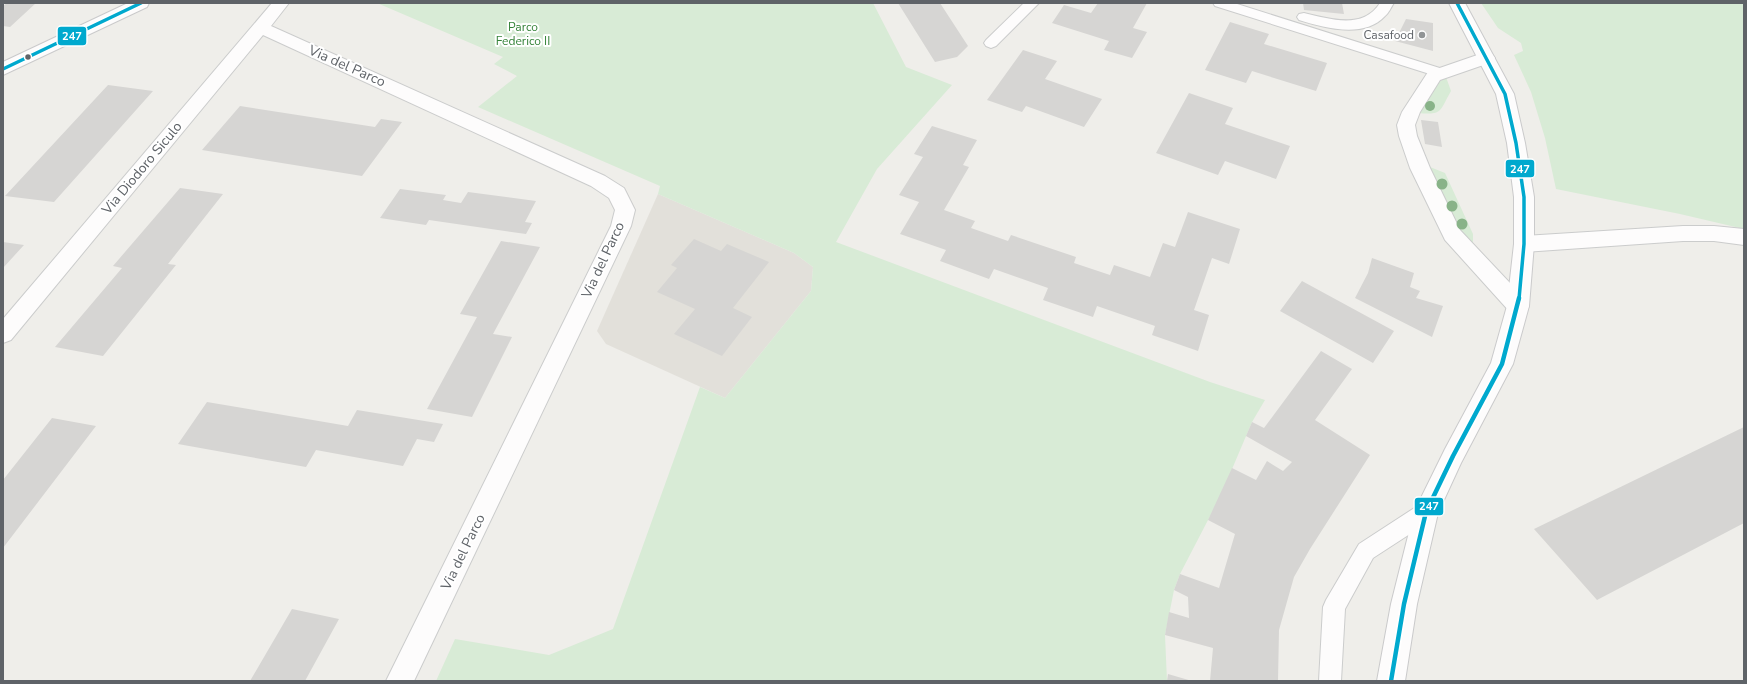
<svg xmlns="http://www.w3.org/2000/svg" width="1747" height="684" viewBox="0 0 1747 684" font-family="'Nunito Sans',sans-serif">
	<rect width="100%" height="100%" fill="#efeeea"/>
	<!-- education -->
	<path fill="#e2e0da" d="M658 194 794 253 813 267 811 291 725 398 606 344 597 331Z"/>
	<!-- green -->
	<path fill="#d8ebd6" d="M377 3H873L906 67 952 85 877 169 836 242 1210 382 1265 400 1252 422 1221 495 1180 574 1174 590 1165 635 1167 681H436L455 639 549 655 613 629 700 387 725 398 811 291 813 267 794 253 658 194 660 186 478 107 517 76 494 64 503 57Z
		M1481 3H1744V229L1680 214 1556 189 1545 138 1531 92 1514 55 1523 51 1521 43 1498 28Z
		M1446 77 1451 91C1439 112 1443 115 1418 113L1439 82Z
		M1430 167 1445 173 1473 234V243L1461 236 1430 172Z"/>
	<!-- building -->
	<path fill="#d6d5d3" d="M7 3H36L10 27 3 26V6Z
		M898 3H940L968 46 957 57 935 62Z
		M1098 3H1147L1133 28 1147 32 1132 58 1104 50 1109 41 1052 23 1064 5 1091 13Z
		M1303 3H1342L1344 14 1304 10Z
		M1406 19 1433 23V51L1395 41Z
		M1230 22 1269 34 1264 44 1327 63 1316 91 1252 71 1246 83 1205 70Z
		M1023 50 1057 61 1045 79 1102 99 1084 127 1026 106 1022 112 987 100Z
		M108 85 153 91 54 202 5 196Z
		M1189 93 1233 108 1225 124 1290 146 1276 179 1225 161 1218 175 1156 153Z
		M240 106 375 127 381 119 402 122 362 176 202 150Z
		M1421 120 1438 122 1442 147 1425 144Z
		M932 126 977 140 963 165 969 167 944 210 975 221 971 228 1008 241 1011 235 1076 257 1074 263 1110 275 1114 265 1150 277 1163 243 1175 247 1188 212 1240 229 1229 264 1212 258 1194 310 1209 315 1198 351 1152 335 1155 326 1097 306 1093 317 1043 300 1048 288 994 269 989 279 940 261 946 250 900 234 919 202 899 195 923 157 914 154Z
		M180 188 223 194 168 264 176 265 103 356 55 347 122 268 113 266Z
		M400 189 446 195 443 200 461 203 468 192 536 201 525 222 532 223 526 234 429 220 426 225 380 218Z
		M694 239 721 251 727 244 769 262 733 308 752 317 722 356 674 334 695 309 657 292 677 268 671 265Z
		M501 241 540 247 493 334 512 337 472 417 427 409 477 317 460 314Z
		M3 242 24 245 3 268Z
		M1372 258 1414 273 1410 287 1420 291 1416 298 1443 306 1432 337 1355 298 1368 273Z
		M1302 281 1394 331 1373 363 1280 311Z
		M1321 351 1352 369 1315 420 1370 455 1310 549 1294 577 1279 630 1278 681H1210L1213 648 1165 635 1169 612 1189 618 1188 597 1174 590 1180 574 1219 588 1235 534 1208 520 1232 468 1256 480 1267 461 1283 471 1292 462 1246 436 1252 422 1264 428Z
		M207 402 348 426 357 410 443 424 434 442 417 439 403 466 316 450 306 467 178 444Z
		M52 418 96 426 3 548V480Z
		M1744 427V523L1597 600 1534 529Z
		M292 609 339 619 305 681H250Z
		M1168 674 1192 681H1167Z"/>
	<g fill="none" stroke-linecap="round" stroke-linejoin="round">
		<defs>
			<path id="service" d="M1024 3H1039L996 46 991 48 986 46 984 43 986 40Z
				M1213 3H1234L1446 70 1448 73 1446 76 1441 78 1436 76 1215 6Z
				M1380 3H1394C1391 7 1389 13 1385 16 1364 39 1325 28 1299 20L1297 17 1299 14 1304 13C1330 19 1363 30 1380 3Z
				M1426 503 1433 505 1436 512 1433 519 1373 558 1345 609 1341 681H1319L1323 607 1326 600 1359 544 1419 505Z"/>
			<path id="minor" d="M272 3H289L271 26 605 176 624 188 635 210 631 226 414 681H386L611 226 615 210 609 198 591 186 263 35 11 340 3 343V319Z
				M1486 52 1492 54 1495 58 1492 62 1440 80 1420 112 1415 125 1417 136 1430 168 1460 230 1526 300 1529 306 1526 312 1518 315 1510 312 1445 240 1410 168 1399 136 1397 125 1402 112 1428 72Z"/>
			<path id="tertiary" d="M1683 226H1714L1744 229V245L1714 241H1683L1524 252 1517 249 1514 244 1517 239 1524 236Z"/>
			<path id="secondary" d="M128 3H149L147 7 3 75V62Z
				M1449 3H1465L1514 94 1525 143 1534 197V244L1529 306 1513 364 1461 463 1438 513 1417 604 1405 681H1377L1391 604 1414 512 1445 449 1491 363 1507 306 1514 244V197L1507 143 1496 94Z"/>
		</defs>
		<!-- service casing -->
		<use href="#service" stroke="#cbcccc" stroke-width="2"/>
		<!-- minor casing -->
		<use href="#minor" stroke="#cbcccc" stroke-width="2"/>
		<!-- tertiary casing -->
		<use href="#tertiary" stroke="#cbcccc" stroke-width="2"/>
		<!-- secondary casing -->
		<use href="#secondary" stroke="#cacacb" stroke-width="2"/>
		<!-- service -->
		<use href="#service" fill="#fdfcfc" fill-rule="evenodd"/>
		<!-- minor -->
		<use href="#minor" fill="#fdfcfc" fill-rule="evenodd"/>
		<!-- tertiary -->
		<use href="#tertiary" fill="#fdfcfc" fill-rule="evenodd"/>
		<!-- secondary -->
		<use href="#secondary" fill="#fdfcfc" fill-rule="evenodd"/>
		<defs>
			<path id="bus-1-far1" d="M1457 3 1505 94 1516 143 1524 197V244L1519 299
				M3 69 141 3"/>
			<path id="bus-1" d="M1391 681 1404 604 1426 512 1453 456 1502 364 1519 298"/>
		</defs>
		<!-- bus-1-far1 casing -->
		<use href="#bus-1-far1" stroke="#fff" stroke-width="6"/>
		<!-- bus-1 casing -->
		<use href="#bus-1" stroke="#fff" stroke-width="8"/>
		<!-- bus-1-far1 -->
		<use href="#bus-1-far1" stroke="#00a9ce" stroke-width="3.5"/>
		<!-- bus-1 -->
		<use href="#bus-1" stroke="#00a9ce" stroke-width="4.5"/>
	</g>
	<!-- trees -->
	<g fill="#88b388">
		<circle cx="1430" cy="106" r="5"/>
		<circle cx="1442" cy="184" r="5.5"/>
		<circle cx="1452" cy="206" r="5.5"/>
		<circle cx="1462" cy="224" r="5.5"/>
	</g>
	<!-- markers -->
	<circle fill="#919496" stroke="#fff" stroke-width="1.5" cx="1422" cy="35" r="4"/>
	<circle fill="#5f6368" stroke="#fff" stroke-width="1.5" cx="28" cy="57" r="3.5"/>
	<g text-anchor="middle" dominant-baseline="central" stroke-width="4" stroke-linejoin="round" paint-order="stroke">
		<!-- far-park labels -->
		<g font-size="12" fill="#348238" stroke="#fff">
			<text x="523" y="27">Parco<tspan x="523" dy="14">Federico II</tspan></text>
		</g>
		<!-- far-poi labels -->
		<g font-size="12" fill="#5f6368" stroke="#fff" text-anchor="end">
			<text x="1414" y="35">Casafood</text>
		</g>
		<!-- street labels -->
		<g font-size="14" fill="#5f6368" stroke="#fff">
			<text transform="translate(347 66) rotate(24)">Via del Parco</text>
			<text transform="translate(142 168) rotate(-50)">Via Diodoro Siculo</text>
			<text transform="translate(603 260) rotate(-65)">Via del Parco</text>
			<text transform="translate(463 552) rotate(-64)">Via del Parco</text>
		</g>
	</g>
	<g stroke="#fff" stroke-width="1.5">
		<rect x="57" y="26" width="30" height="20" rx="4" fill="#00a9ce"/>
		<rect x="1505" y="159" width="30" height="19" rx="4" fill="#00a9ce"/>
		<rect x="1414" y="497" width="30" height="19" rx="4" fill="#00a9ce"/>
	</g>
	<g font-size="11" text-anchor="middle" font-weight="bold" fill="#fff">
		<text x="72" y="40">247</text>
		<text x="1520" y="173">247</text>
		<text x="1429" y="510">247</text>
	</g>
	<!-- border -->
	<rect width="1747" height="684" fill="none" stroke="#5f6368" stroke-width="8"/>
</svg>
